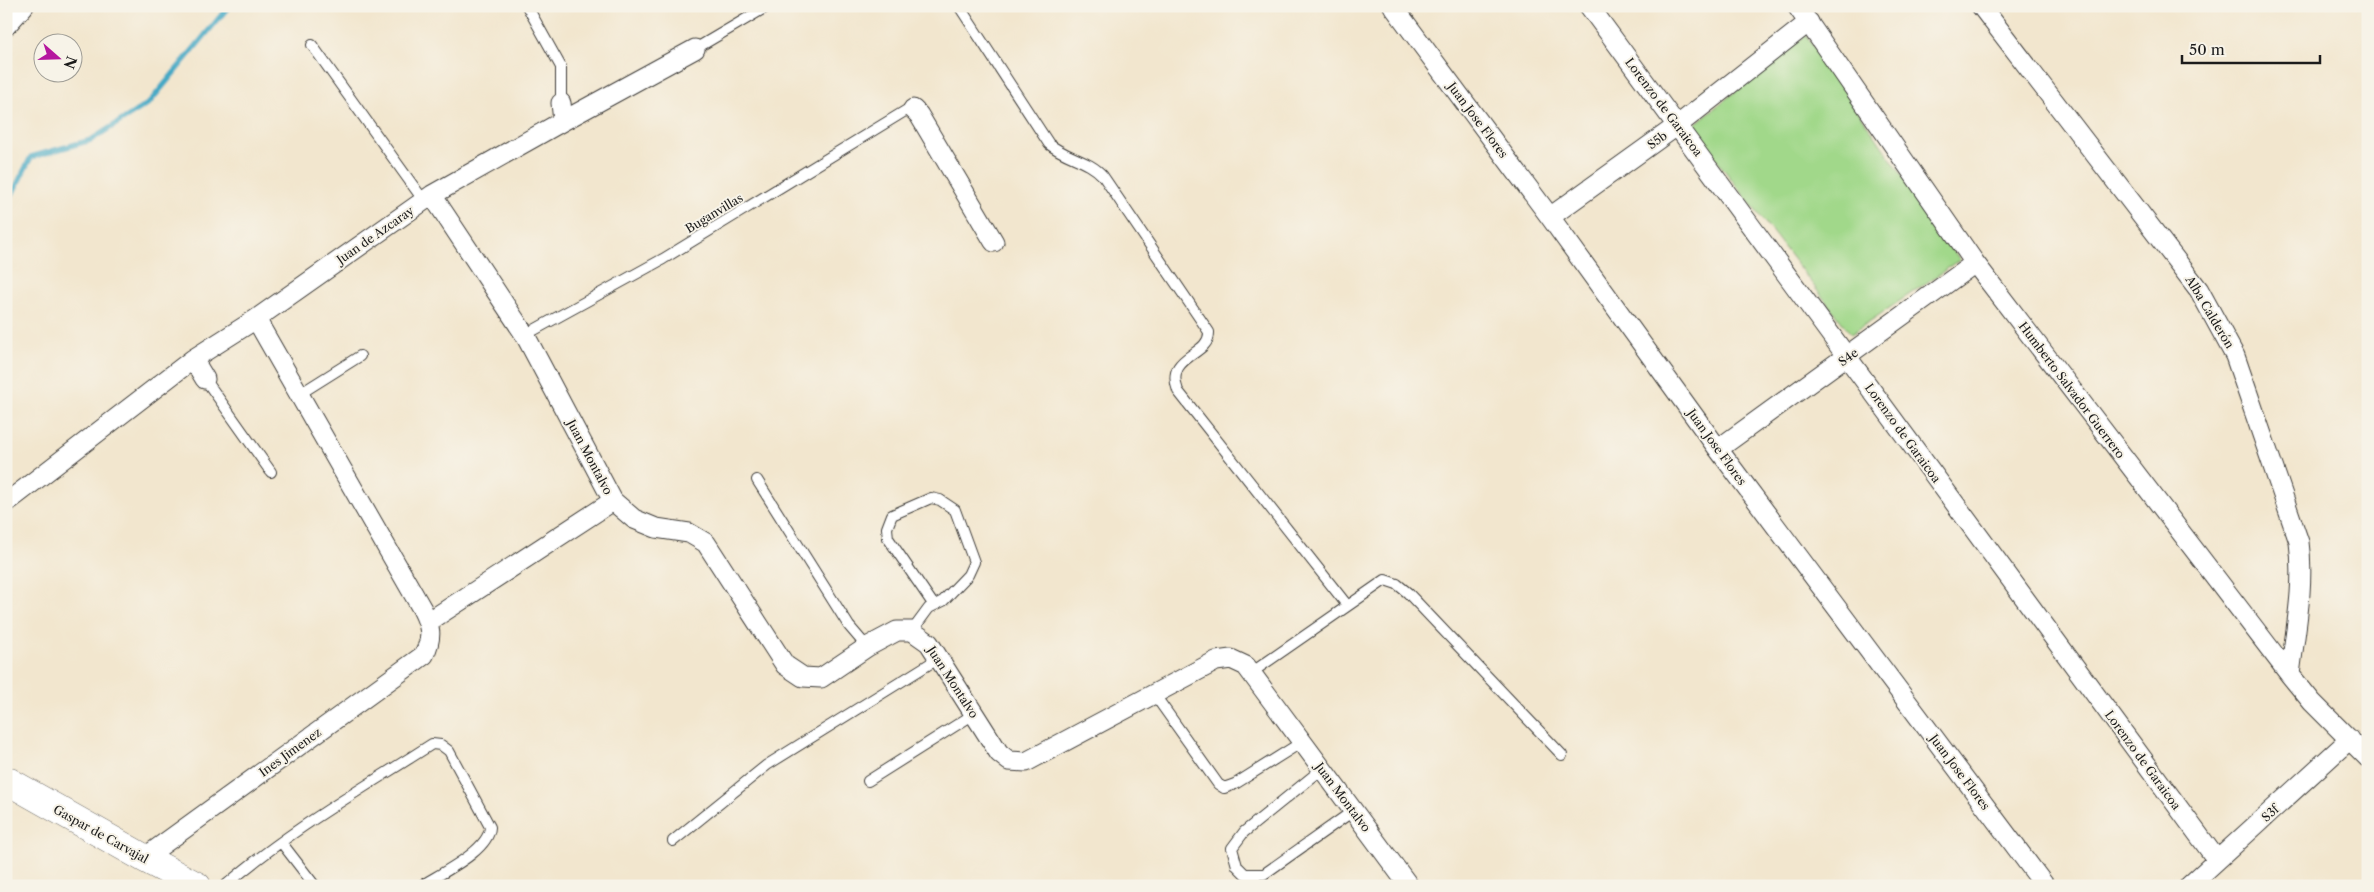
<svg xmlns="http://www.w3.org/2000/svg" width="2374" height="892" viewBox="0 0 2374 892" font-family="'Libre Caslon Text',serif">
	<rect width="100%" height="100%" fill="#f7f3e8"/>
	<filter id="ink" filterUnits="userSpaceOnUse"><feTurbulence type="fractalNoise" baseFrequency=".02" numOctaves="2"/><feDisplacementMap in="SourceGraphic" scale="10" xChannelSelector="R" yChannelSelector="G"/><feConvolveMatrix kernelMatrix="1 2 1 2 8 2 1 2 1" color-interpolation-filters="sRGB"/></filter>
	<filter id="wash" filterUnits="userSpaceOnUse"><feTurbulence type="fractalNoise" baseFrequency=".0096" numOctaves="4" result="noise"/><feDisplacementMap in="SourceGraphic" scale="20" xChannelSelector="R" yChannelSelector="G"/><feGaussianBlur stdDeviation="1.12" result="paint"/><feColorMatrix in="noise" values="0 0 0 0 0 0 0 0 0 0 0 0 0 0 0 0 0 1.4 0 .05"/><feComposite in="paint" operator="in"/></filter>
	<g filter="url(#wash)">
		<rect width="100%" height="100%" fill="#f2e6ce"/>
		<!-- green -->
		<path fill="#a1d88a" stroke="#5e7a53" d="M1806 35 1960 260 1851 334 1691 127Z"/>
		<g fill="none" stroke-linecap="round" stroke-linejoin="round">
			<!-- stream -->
			<path stroke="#45a9c5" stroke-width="5.5" d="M6 206 31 157 91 140 149 103 229 6"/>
		</g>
	</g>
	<g filter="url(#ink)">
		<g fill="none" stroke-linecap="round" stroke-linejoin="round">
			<defs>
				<path id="lane" d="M527 6 561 67V103
					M959 6 1049 144C1066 158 1089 160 1103 176L1209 332C1210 357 1164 354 1178 391L1347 605
					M312 45 424 201
					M695 49 768 6
					M525 335 663 259 910 108 913 109
					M205 379 271 472
					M298 395 360 356
					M757 480 849 626 867 647
					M912 631 929 608 943 601 968 575 974 562 955 510 940 500 931 498 892 515 887 528 888 538 933 604
					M1251 673 1385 580 1397 584 1408 593 1562 755
					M1154 694 1218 784 1224 788 1235 784 1302 742
					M1322 769 1244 832 1232 848 1237 866 1245 874H1264L1353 811
					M868 781 974 714
					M673 841 767 765 939 658
					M281 842 315 886
					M225 886C288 831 362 789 432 744L441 745 449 751 490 827C489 851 441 873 421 886"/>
				<path id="street" d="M1393 6 1550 217 1718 449 2045 886
					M1589 6 2217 860
					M1797 6 1975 263 2290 675 2312 702 2368 758
					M1981 6 2199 290 2235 356 2299 542C2305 586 2295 631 2290 675
					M6 26 24 6
					M561 103 563 121
					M913 109 919 115 994 242
					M432 195 525 335 613 501 634 519 656 528 689 533 706 543 785 665 803 677 821 678 867 647 897 631H912L929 643 999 753 1009 761 1026 762 1216 661 1231 659 1246 666 1409 886
					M1550 217 1678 125 1809 22
					M193 359 205 379
					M1718 449 1975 263
					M6 503 193 359 256 319 432 195 563 121 695 49
					M428 622 613 501
					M144 858 424 655C433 637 431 627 422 609L256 319
					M2189 886 2350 739"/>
				<path id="secondary" d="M6 780 144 858 197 886"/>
			</defs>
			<!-- lane casing -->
			<use href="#lane" stroke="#3c3a37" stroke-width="12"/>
			<!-- street casing -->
			<use href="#street" stroke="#3c3a37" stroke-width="21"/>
			<!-- secondary casing -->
			<use href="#secondary" stroke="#3c3a37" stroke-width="29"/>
			<!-- lane -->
			<use href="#lane" stroke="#fff" stroke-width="10"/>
			<!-- street -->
			<use href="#street" stroke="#fff" stroke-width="19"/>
			<!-- secondary -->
			<use href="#secondary" stroke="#fff" stroke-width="28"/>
		</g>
	</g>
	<g text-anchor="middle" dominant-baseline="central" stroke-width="4" stroke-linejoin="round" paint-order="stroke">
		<!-- street labels -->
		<g font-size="12" fill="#1c1c1c" stroke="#f7f3e8">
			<text transform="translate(1664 107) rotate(53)">Lorenzo de Garaicoa</text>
			<text transform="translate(1478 120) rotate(53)">Juan Jose Flores</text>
			<text transform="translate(1657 140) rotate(-36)">S5b</text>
			<text transform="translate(714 213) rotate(-31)">Buganvillas</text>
			<text transform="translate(375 235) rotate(-35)">Juan de Azcaray</text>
			<text transform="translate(2210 312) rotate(59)">Alba Calderón</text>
			<text transform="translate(1848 357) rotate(-36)">S4e</text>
			<text transform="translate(2072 390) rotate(53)">Humberto Salvador Guerrero</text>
			<text transform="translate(1903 433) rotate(54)">Lorenzo de Garaicoa</text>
			<text transform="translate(1717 447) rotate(54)">Juan Jose Flores</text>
			<text transform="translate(590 457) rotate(62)">Juan Montalvo</text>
			<text transform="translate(953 682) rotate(57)">Juan Montalvo</text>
			<text transform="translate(290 752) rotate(-36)">Ines Jimenez</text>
			<text transform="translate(2143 760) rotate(54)">Lorenzo de Garaicoa</text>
			<text transform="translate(1960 772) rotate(53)">Juan Jose Flores</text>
			<text transform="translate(1343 797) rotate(53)">Juan Montalvo</text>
			<text transform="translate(2270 813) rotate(-42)">S3f</text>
			<text transform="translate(101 834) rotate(29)">Gaspar de Carvajal</text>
		</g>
	</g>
	<!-- margin -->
	<rect width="2374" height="892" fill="none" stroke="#f7f3e8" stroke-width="25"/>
	<!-- north arrow -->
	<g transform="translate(58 58) rotate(110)"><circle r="24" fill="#f7f3e8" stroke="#9f9d96"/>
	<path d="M0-4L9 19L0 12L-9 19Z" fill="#b5179e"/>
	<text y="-8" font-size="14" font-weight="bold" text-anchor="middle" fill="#1c1c1c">N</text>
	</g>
	<!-- scale -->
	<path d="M2182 55v8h138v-8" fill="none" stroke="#1c1c1c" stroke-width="2.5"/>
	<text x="2189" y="55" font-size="15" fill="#1c1c1c" stroke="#f7f3e8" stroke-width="4" paint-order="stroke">50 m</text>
</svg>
